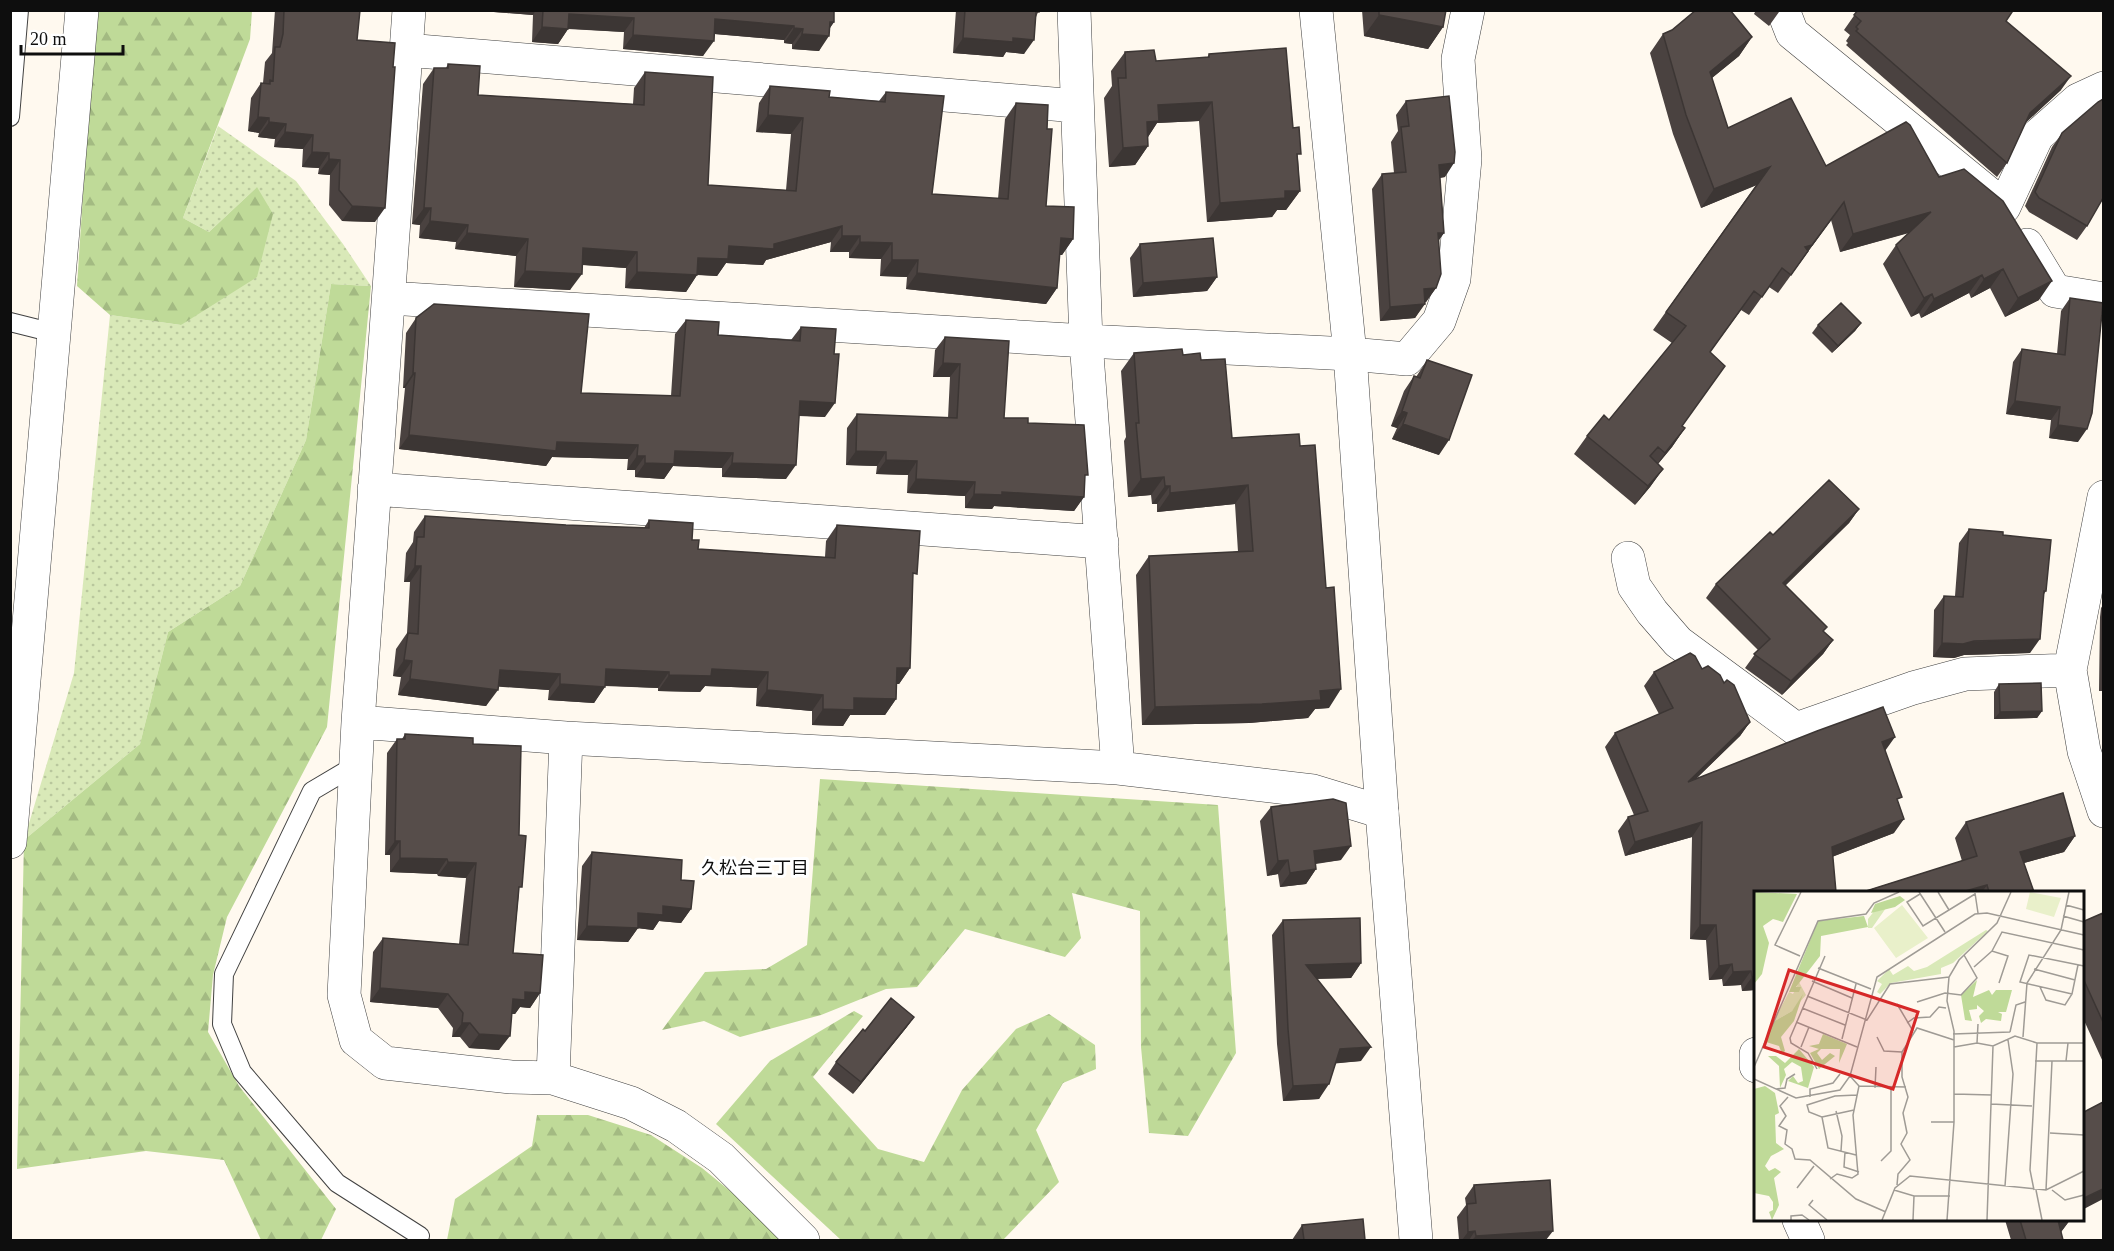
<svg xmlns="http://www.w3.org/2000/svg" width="2114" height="1251" viewBox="0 0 2114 1251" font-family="'Times New Roman','Noto Sans JP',serif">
	<defs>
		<pattern id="grass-dots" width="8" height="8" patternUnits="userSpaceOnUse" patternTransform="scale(1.5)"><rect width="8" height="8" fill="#d9e9b8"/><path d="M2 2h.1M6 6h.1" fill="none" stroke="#b9c79d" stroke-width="1.8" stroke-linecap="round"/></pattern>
		<pattern id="forest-firs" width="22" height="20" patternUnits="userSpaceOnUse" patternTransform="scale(1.5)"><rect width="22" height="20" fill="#bfda98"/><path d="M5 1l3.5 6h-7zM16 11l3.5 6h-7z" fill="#a3ba82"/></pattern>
	</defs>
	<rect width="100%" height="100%" fill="#fff9ef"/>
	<!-- grass -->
	<path fill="url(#grass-dots)" d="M218 126 296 181 343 244 371 286 331 284 306 440 240 586 168 632 140 744 24 840 74 673 110 315 181 325 257 187 209 232 183 218Z"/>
	<!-- forest -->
	<path fill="url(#forest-firs)" d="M95 11H252L250 39 183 218 209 232 257 187 273 214 257 277 181 325 110 315 77 286Z
		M331 284 371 286 327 727 227 917 213 975 208 1032 239 1086 336 1209 321 1240H261L224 1160 146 1151 17 1169 24 840 140 744 168 632 240 586 306 440Z
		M820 779 1218 805 1236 1053 1188 1136 1149 1133 1141 1047 1140 911 1072 893 1081 938 1065 957 965 929 917 987 886 989 821 1015 740 1037 704 1021 662 1030 705 972 766 969 807 945Z
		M854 1011 863 1016 813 1077 878 1149 924 1162 962 1090 1016 1029 1049 1014 1095 1045 1096 1069 1063 1083 1036 1130 1059 1182 1003 1240H841L716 1124 770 1061Z
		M537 1115H588L651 1135 702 1168 751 1208 780 1240H447L455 1199 532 1146Z"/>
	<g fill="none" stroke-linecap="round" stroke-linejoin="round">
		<defs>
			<path id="service" d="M10 117 19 10
				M10 322 54 333
				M356 765 312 791 224 974 222 1024 242 1072 337 1183 420 1236"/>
			<path id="minor" d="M409 10 358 722 344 995 356 1040 385 1063 511 1077 553 1078 631 1103 676 1126 721 1158 803 1240
				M1074 10 1086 341 1118 768
				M1783 10 1792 33 1994 198
				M406 50 1077 106
				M2004 207 2037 136 2078 100 2104 88
				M2027 245 2055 291 2104 299
				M389 298 1086 341 1350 354 1407 359 1439 321 1454 279 1465 159 1458 59 1468 10
				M374 489 1102 542
				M2104 497 2070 670 2084 751 2104 811
				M1628 558 1634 586 1652 612 1678 642 1796 729 1913 688 1965 674 2070 670
				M358 722 566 738 1118 768 1313 791 1382 812
				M1756 1054V1066
				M553 1078 566 738
				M1799 1220 1808 1240"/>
			<path id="tertiary" d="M1316 10 1350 354 1382 812 1416 1240
				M10 842 82 10"/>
		</defs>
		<!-- service casing -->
		<use href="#service" stroke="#414141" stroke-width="20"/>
		<!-- minor casing -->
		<use href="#minor" stroke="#414141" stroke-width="34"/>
		<!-- tertiary casing -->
		<use href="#tertiary" stroke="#414141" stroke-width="34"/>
		<!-- service -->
		<use href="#service" stroke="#fff" stroke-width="18"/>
		<!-- minor -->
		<use href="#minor" stroke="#fff" stroke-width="33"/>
		<!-- tertiary -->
		<use href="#tertiary" stroke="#fff" stroke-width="33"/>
	</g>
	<!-- wall -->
	<path fill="#4a4240" d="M275 10H360L357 40 375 222 342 221 329 205 330 175 318 174 319 168 302 167 303 149 274 147 275 139 258 137 259 133 248 131 251 98 261 83H263L265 62 272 53Z
		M468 10H834V22L830 28 819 51 792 49V44L784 43V40L714 34 703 56 623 49 624 32 568 29 558 44 532 42 533 15Z
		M956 10H1039L1036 17 1024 54 1006 52 1003 57 953 53Z
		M1362 10H1446L1443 27 1428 49 1364 36Z
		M1756 10H1779V12L1769 26 1754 14Z
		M1858 10 2012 12 2006 21 2061 90 2026 122 2007 163 1997 177 1846 45 1848 43 1846 41 1850 35 1844 30Z
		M1672 30 1752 37 1739 56 1712 78 1728 128 1826 166 1939 177 2039 300 2005 317 1990 288 1971 298 1969 293 1921 318 1919 313 1911 317 1883 264 1896 245 1909 233 1840 252 1831 220 1778 293 1769 287 1749 315 1741 310 1710 352 1682 426 1685 428 1672 447 1658 464 1663 469 1650 487 1635 505 1574 454 1587 436 1609 420 1672 343 1653 330 1756 185 1701 208 1673 134 1650 53 1663 34Z
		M1125 52 1156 61 1207 58 1209 54 1293 128 1298 159 1300 191 1286 210H1277L1272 217 1207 222 1199 121 1157 123 1148 137V146L1135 165 1109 167 1104 98 1112 86 1111 71Z
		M448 64 478 95 633 104 634 88 645 72 708 185 786 190 791 134 756 132 759 103 770 86 829 97 879 101 886 92 932 194 998 199 1005 119 1016 103 1046 206 1073 239 1062 255H1059L1057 288 1046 304 906 289 907 277 880 276 881 259 849 258V252H830L831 242 766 260 763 265 726 263 717 276 697 275 686 292 625 288 626 268 582 265 570 290 514 287 516 256 455 249 456 242 419 238 420 225 412 224 423 84 434 68H446Z
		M1406 101 1445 177 1440 178 1444 233 1438 241 1436 288 1426 302H1425L1415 318 1380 321 1372 189 1382 174 1394 173 1391 142 1398 131 1396 115Z
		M2062 133 2087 226 2077 240 2029 212 2025 206 2052 147Z
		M1140 244 1217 277 1207 291 1133 297 1130 258Z
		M2070 298 2078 442 2049 438 2051 420 2006 414 2013 362 2022 349 2057 354 2061 311Z
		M416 318 581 393 671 396 675 334 686 320 718 335 791 340 801 327 825 417 799 416 786 479 722 477V468L673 466 664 479 635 477V470H627L628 459 552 457 546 466 399 449 405 388H403L406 333Z
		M1861 323 1855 331 1832 353 1812 333 1818 325Z
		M945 337 1004 418 1028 423 1085 480 1084 497 1074 511 994 506 992 509 965 508V496L907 493 908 475 876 474 877 466 846 465 847 428 857 414 948 418 950 377H933L935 350Z
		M1134 353 1183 355 1201 360 1232 438 1329 708 1315 709 1308 718 1249 723 1142 725 1136 575 1149 556 1238 552 1235 504 1157 512V504H1152L1151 495 1128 497 1124 441 1126 437 1121 371Z
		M1427 360 1439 455 1392 439 1397 428 1391 426 1404 391 1414 376 1416 377Z
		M1859 509 1849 523 1785 585 1824 632 1833 640 1823 654 1782 695 1745 668 1758 650 1706 598 1716 584 1773 535Z
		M425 516 566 525 644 528 649 520 692 540 698 549 825 557 826 541 837 525 913 580 910 668 899 684H897L896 699 885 715H850L843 726 812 725V711L756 706 757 688 705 686 700 692 658 691V688L605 686 594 703 548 700 549 690 498 686 486 706 398 695 401 677 393 676 396 649 407 633 410 582H404L406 553 413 542 414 532Z
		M1969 529 2003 535 2046 591 2044 594 2030 653 1964 655 1954 658 1933 657 1934 610 1944 596H1955L1959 543Z
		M2103 605V691H2099L2100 617 2101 608Z
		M1702 669 1724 683 1750 722 1740 736 1696 779 1885 751 1898 803 1894 833 1832 857 1755 892V990L1742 991 1741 985 1723 986 1722 979 1709 980 1706 940 1690 939 1692 837 1625 856 1618 831 1628 817 1634 815 1605 747 1615 733 1659 714 1644 686 1654 672Z
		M1999 684 2042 711 2037 718 1994 719V692Z
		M405 734 473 744 519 835V892L513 953 540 993 530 1008 520 1007 515 1014H512L499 1050 469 1048 460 1037H452L453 1028 438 1008 370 1002 373 952 383 938 459 944 466 878 438 876 437 874 390 872V855H385L387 753 397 739H402Z
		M1271 807 1341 860 1316 864V869L1306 884 1280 887 1278 874 1267 876 1260 821Z
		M1966 822 2075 836 2064 852 2024 863 2034 892H1862L1962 861 1955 838Z
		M592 852 681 880 691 909 681 923 659 921 653 930 638 928 628 942 577 940 582 866Z
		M2103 913V1062L2082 1016V922Z
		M1283 920 1361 963 1351 978 1317 979 1361 1061 1336 1063 1319 1099 1283 1101 1277 1044 1272 935Z
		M914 1017 906 1028 853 1094 828 1074 836 1062 865 1031Z
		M1474 1185 1546 1240H1459L1457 1217 1466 1205 1465 1198Z
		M2005 1220H2070L2061 1232 2063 1240H2011Z
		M1302 1225 1365 1240H1292Z"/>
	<!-- shaded-wall -->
	<path fill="#3c3634" d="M468 10H536L533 15Z
		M569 14 634 18 624 32 559 28Z
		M1379 15 1443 27 1428 49 1364 36Z
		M715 19 794 26 784 40 704 33Z
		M830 22H834L824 36H829L819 51 792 49 802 34Z
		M542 27 568 29 558 44 532 42Z
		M794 28 803 29 792 44 784 43Z
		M633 35 714 41 703 56 623 49Z
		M1752 37 1739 56 1697 90 1710 72Z
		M963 38H1013L1034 40 1024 54 1006 52 1003 57 953 53Z
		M2071 76 2061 90 2020 128 2030 113Z
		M1212 102 1199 121 1157 123 1146 140 1133 141 1158 105Z
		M768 115 803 118 791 134 756 132Z
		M258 117 269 118 259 133 248 131Z
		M269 122 286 124 275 139 258 137Z
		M285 132 313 135 303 149 274 147Z
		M1148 146 1135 165 1109 167 1123 148Z
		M312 152 329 153 319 168 302 167Z
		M329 159 340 160 330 175 318 174Z
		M1454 163 1445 177 1429 179 1439 165Z
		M1770 167 1757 185 1701 208 1714 189Z
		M1285 191H1300L1286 210H1277L1272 217 1207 222 1220 203Z
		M352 206 385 208 375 222 342 221Z
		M424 208H431L420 225 412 224Z
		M1931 212 1918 230 1840 252 1853 234Z
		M1831 220 1778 293 1799 264 1805 247Z
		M430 221 468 225 456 242 419 238Z
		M842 226 831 242 766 260 763 265 726 263 717 276 687 274 698 258 729 246 774 244Z
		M467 233 528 239 516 256 455 249Z
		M1438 233H1444L1434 247Z
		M842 236H860L849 252H830Z
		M1061 238 1073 239 1062 255 1049 254Z
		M860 242 892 243 881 259 849 258Z
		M583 248 637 252 626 268 572 264Z
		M892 260H918L907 277 880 276Z
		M2003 269 1990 288 1971 298 1984 279Z
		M525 271 582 274 570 290 514 287Z
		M637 272 697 275 686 292 625 288Z
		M917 273 1057 288 1046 304 906 289Z
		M1982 275 1969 293 1921 318 1934 299Z
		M1217 277 1207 291 1133 297 1143 283Z
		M2052 281 2039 300 2005 317 2018 298Z
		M1436 288 1426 302 1414 303 1424 289Z
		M1932 294 1919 313 1911 317 1924 298Z
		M1425 304 1415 318 1380 321 1390 307Z
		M1861 323 1855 331 1832 353 1838 346Z
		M943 363 960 364 950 377H933Z
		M413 373H415L405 388H403Z
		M800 401 835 403 825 417 789 415Z
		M2015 401 2060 407 2051 420 2006 414Z
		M1402 411 1407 413 1397 428 1391 426Z
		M1403 424 1449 440 1439 455 1392 439Z
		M2058 425 2087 429 2078 442 2049 438Z
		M1685 428 1672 447 1652 471 1665 453Z
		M409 435 557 442 638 445 628 459 552 457 546 466 399 449Z
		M675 451 733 453 722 468 673 466 664 479 635 477 645 463Z
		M856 451 886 452 877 466 846 465Z
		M637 456H645L635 470H627Z
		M886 460 917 461 908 475 876 474Z
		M732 463 796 465 786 479 722 477Z
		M1663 469 1650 487 1635 505 1648 486Z
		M1164 477 1151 495 1128 497 1141 479Z
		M916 479 975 482 965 496 907 493Z
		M1248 485 1235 504 1157 512 1170 493Z
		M1165 486H1170L1157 504H1152Z
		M1002 492 1084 497 1074 511 994 506 992 509 965 508 974 494Z
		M1859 509 1849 523 1774 597 1783 583Z
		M415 566H421L410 582H404Z
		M2040 639 2030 653 1964 655 1954 658 1933 657 1942 643Z
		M1833 640 1823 654 1782 695 1791 681Z
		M404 660 412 661 401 677 393 676Z
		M897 668H910L899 684H886Z
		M606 669 669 672 658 688 595 685Z
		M712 669 768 672 757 688 705 686 700 692 658 691 669 675Z
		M500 670 560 674 549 690 489 686Z
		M410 679 498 690 486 706 398 695Z
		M560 684 605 687 594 703 548 700Z
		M1341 689 1329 708 1315 709 1308 718 1249 723 1142 725 1155 707Z
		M767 690 823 695 812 711 756 706Z
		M854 698 896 699 885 715H850L843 726 812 725 823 709Z
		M2042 711 2037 718 1994 719 2000 712Z
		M1750 722 1740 736 1678 796 1688 782Z
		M1895 737 1885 751 1882 742Z
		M1904 819 1894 833 1821 861 1832 847Z
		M1702 822 1692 837 1625 856 1635 842Z
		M2075 836 2064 852 2009 867 2020 852Z
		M395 841H400L390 855H385Z
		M1351 846 1341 860 1303 865 1314 851Z
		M400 858 447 859 437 874 390 872Z
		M1288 860 1278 874 1267 876 1278 861Z
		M448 862 476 863 466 878 438 876Z
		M1316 869 1306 884 1280 887 1290 873Z
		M1987 885 1982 892H1962Z
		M663 906 691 909 681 923 659 921 653 930 628 927 638 913Z
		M1700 925H1716L1706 940 1690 939Z
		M587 926 638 928 628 942 577 940Z
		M1361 963 1351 978 1296 979 1306 965Z
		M1732 964 1722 979 1709 980 1719 966Z
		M1751 971 1741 985 1723 986 1733 972Z
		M1752 977H1755V990L1742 991Z
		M380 988 448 994 438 1008 370 1002Z
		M525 992 540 993 530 1008 520 1007 515 1014 503 1013 513 999Z
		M914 1017 906 1028 853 1094 861 1082Z
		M462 1023H470L460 1037H452Z
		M479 1034 510 1036 499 1050 469 1048Z
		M1371 1047 1361 1061 1330 1064 1340 1049Z
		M1329 1084 1319 1099 1283 1101 1293 1086Z
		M2103 1189V1199L2082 1210V1199Z
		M2058 1220H2070L2061 1232Z
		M1475 1231 1469 1240H1462L1468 1232Z
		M1553 1231 1546 1240H1472L1476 1236Z"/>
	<!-- building -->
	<path fill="#564d4a" stroke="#3c3634" stroke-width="1.5" d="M284 10H360L357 40 395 43 393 67H395L385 208 352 206 339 190 340 160 329 159V153L312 152 313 135 285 132 286 124 269 122V118L258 117 261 83 270 84V80L273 81 275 47H280L283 34Z
		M543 10H834V22H830L829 36 802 34 803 29 794 28V26L715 19 714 41 633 35 634 18 569 14 568 29 542 27Z
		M965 10H1039V12H1036L1034 40 1013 38V42L963 38Z
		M1379 10H1446L1443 27 1379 15Z
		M1696 10H1730L1752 37 1710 72 1728 128 1791 98 1826 166 1906 122 1910 125 1939 177 1964 169 2003 201 2052 281 2018 298 2003 269 1984 279 1982 275 1934 299 1932 294 1924 298 1896 245 1931 212 1853 234 1844 202 1812 245 1805 247 1808 251 1791 275 1782 268 1762 297 1754 291 1710 352 1725 366 1682 426 1685 428 1665 453 1658 447 1650 456 1663 469 1648 486 1587 436 1604 415 1609 420 1686 326 1666 312 1770 167 1714 189 1686 115 1663 34 1672 30Z
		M1858 10H2010L2012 12 2006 21 2071 76 2030 113 2007 163 1856 31 1858 29 1856 27 1861 21 1854 15Z
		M1286 48 1293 128 1299 127 1301 154H1297L1300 191H1285V198L1220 203 1212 102 1158 105 1159 121 1147 122 1148 146 1123 148 1118 78H1126L1125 52 1154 50 1156 61 1209 57V54Z
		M448 64 480 66 478 95 644 105 645 72 713 77 708 185 796 191 803 118 768 115 770 86 830 91 829 97 885 102 886 92 944 96 932 194 1008 199 1016 103 1048 105 1047 129H1052L1046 206 1074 207 1073 239 1061 238 1057 288 917 273 918 260H892V243L860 242V236H842V226L774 244V249L729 246 728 259 698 258 697 275 637 272V252L583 248 582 274 525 271 528 239 467 233 468 225 430 221 431 208H424L434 68H448Z
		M1449 96 1455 152 1454 163 1439 165 1444 233H1438L1441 274 1436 288 1424 289 1425 304 1390 307 1382 174 1406 172 1401 127 1409 126 1406 101Z
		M2103 99V198L2087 226 2039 198 2035 192 2062 133 2098 102Z
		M1213 238 1217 277 1143 283 1140 244Z
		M2070 298 2103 303 2092 413 2087 429 2058 425 2060 407 2015 401 2022 349 2065 355Z
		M1841 303 1861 323 1838 346 1818 325Z
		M434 304 589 314 581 393 680 396 686 320 719 322 718 335 800 341 801 327 836 329 834 354H839L835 403 800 401 796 465 732 463 733 453 675 451 674 464 645 463V456H637L638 445 557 442 556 451 409 435 415 373H413L416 318Z
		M945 337 1009 341 1004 418H1028V423L1084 425 1088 475H1085L1084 497 1002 492V495L974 494 975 482 916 479 917 461 886 460V452L856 451 857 414 957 418 960 364 943 363Z
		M1182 349 1183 355 1200 353 1201 360 1225 359 1232 438 1299 434 1300 446 1315 445 1326 588 1334 587 1341 689 1320 691 1321 700 1262 704 1155 707 1149 556 1253 551 1248 485 1170 493V486H1165L1164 477 1141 479 1136 423H1139L1134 353Z
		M1427 360 1472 375 1449 440 1403 424 1407 413 1402 411 1414 376 1420 378Z
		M1829 480 1859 509 1783 583 1827 627 1823 631 1833 640 1791 681 1754 654 1770 639 1716 584 1770 532 1773 535Z
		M425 516 566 525 649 528V520L693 523 692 540H699L698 549 835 558 837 525 920 531 917 574 913 573 910 668H897L896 699 854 698V710L823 709V695L767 690 768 672 712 669 711 676 669 675V672L606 669 605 687 560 684V674L500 670 498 690 410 679 412 661 404 660 408 633 418 634 421 566H415L417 537H424Z
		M1969 529 2003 532V535L2051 540 2046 591H2044L2040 639 1974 641 1963 644 1942 643 1944 596 1963 597Z
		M1690 653 1695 656 1702 669 1708 666 1720 675 1724 683 1727 680 1734 685 1750 722 1688 782 1817 731 1883 707 1895 737 1882 742 1902 797 1897 799 1904 819 1832 847 1836 892H1755V977H1752L1751 971 1733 972 1732 964 1719 966 1716 925H1700L1702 822 1635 842 1628 817 1648 811 1615 733 1673 708 1654 672Z
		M2041 683 2042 711 2000 712 1999 684Z
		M405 734 473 738V744L521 746 519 835 526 836 522 887H519L513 953 543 955 540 993 525 992V1000L513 999 510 1036 479 1034 470 1023H462L463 1013 448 994 380 988 383 938 468 945 476 863 448 862 447 859 400 858V841H395L397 739H405Z
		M2063 793 2075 836 2020 852 2034 892H1989L1987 885 1962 892H1863L1977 856 1966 822Z
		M1333 799 1346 803 1351 846 1314 851 1316 869 1290 873 1288 860 1278 861 1271 807Z
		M592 852 682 860 681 880 694 881 691 909 663 906V915L638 913V928L587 926Z
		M2103 913V1022L2082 976V922Z
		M1360 918 1361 963 1306 965 1371 1047 1340 1049 1329 1084 1293 1086 1288 1029 1283 920Z
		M891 998 914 1017 861 1082 836 1062 863 1029 865 1031Z
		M2103 1102V1189L2082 1199V1113Z
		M1550 1180 1553 1231 1476 1236 1475 1231 1468 1232 1467 1204 1476 1203 1474 1185Z
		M1363 1219 1365 1240H1304L1302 1225Z
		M2020 1220H2058L2063 1240H2026Z"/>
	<g text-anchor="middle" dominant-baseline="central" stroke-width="6" stroke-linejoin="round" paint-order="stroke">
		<!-- neighbourhood labels -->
		<g font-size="18" fill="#0e0e0e" stroke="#fff">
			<text x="755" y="868">久松台三丁目</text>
		</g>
	</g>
	<!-- overview -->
	<g transform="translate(1754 891)">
		<rect width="330" height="330" fill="#fff9ef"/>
		<path d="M132 17 118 37H114V28L121 19ZM232 39 234 40 199 72 187 77V83L137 92 126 103 123 101 128 93 123 90 135 78 139 84 154 75 160 80 173 76ZM45 91 52 104 38 120 19 131 35 101 39 103Z" fill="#d9e9b8"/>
		<path d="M0 1 43 3 29 31 19 28 9 35 15 52 8 83 0 93ZM146 5 151 9 141 16 117 22 121 13ZM110 25 114 36 67 45 66 65 42 96H47L45 101H35L64 30ZM223 89 219 106 235 99 238 104 242 99H258L252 121H244L248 123 247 130 232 128 227 132 225 125 230 120 223 114V118L215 119 218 130 211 129 207 104ZM49 103 40 130 27 146 31 160 28 163 25 155 12 151 19 131 38 120ZM69 143 93 153 85 172 86 158H67L63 162 68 169 76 162 81 165 65 178 56 162 65 158 55 155 65 153ZM45 158 60 176 54 197 34 190 39 185 44 192 49 190 47 176 38 171 30 178 32 184 26 197 25 175 14 165H22L31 172ZM11 195 21 202 25 222 21 224 22 252 30 258 17 265 11 275 15 280 21 277 27 281 20 287 25 314 18 329 15 321 19 319V311L15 305 0 302V198Z" fill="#bfda98"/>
		<path d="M276 1 307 7 300 26 272 18ZM148 14 174 47 142 67 120 37Z" fill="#e9f0ca"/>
		<path fill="none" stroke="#9f9b95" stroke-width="1.5" d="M165 1 191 41M184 1 195 19M221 2 224 22M166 3 153 11 169 35 221 3M312 14 330 19M309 25 330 31M238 60 248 41 330 59M46 65 21 54 47 1M220 76 238 60 254 65 245 92M64 77 117 98M280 78 321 89M58 90 98 107M286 96 292 109 311 114 318 103 324 74M318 103 266 91 275 64 330 75M53 105 113 129 136 93 195 86M163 111 191 102 207 104 223 87 210 64M143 113 159 140M48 117 91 134M42 131 103 156M153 132 160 127 176 126 185 116 192 117M256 141 262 114 271 111M199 143 256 141M123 146 130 160 148 161M269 146 273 92 307 39 315 1M88 148 102 93M223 152 224 133M283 152H330M47 156 55 136M200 156 223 152 239 155 261 145 283 152 276 279 280 299M281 170H330M312 170 314 152M0 176 64 30 112 23 120 12 145 1M63 178 54 162 37 152 36 147 71 65M0 188 42 207 86 199 96 185 123 86 221 23 233 22 330 44M105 195 152 196M121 197 122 176M22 198 31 197 33 188 41 183M200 203 238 204M34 206 26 215 32 225 25 235 33 239 31 253 38 258 41 268 56 269 102 308 132 321M56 206V198L79 192 86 183M237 213 278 215M82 220 88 245 87 260M68 226 100 219M177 231H200M296 242 330 244M91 261 90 276 105 281M102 264 74 257 68 226 55 221 53 214 81 205 103 204M127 270 137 260V198M76 288 83 283 98 287 104 283 99 224 105 195 96 185M143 294 144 283 156 269 147 253 153 242 149 222 154 206 148 186V161L163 137 200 149M251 295 259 183 254 149M43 297 60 275M140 299 160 305H196M282 299 288 329M292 299 298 170M298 299 311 309 330 304M59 309 55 314 73 329M37 329V325L48 324 55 329M128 329 141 297 156 285 292 299 330 280M159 329 160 305M193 329 200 231V140L193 110 195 86 205 69 243 32 257 1M233 329 239 155"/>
		<path fill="#d62828" fill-opacity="0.15" stroke="#d62828" stroke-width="3" d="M35 79 164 121 139 198 10 156Z"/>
		<rect width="330" height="330" fill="none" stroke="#0e0e0e" stroke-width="3"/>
	</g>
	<!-- border -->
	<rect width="2114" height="1251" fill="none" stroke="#0e0e0e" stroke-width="24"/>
	<!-- scale -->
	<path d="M21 45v9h102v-9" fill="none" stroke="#0e0e0e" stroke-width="3"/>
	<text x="30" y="45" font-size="18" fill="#0e0e0e" stroke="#ffffff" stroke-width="4.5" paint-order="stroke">20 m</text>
</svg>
